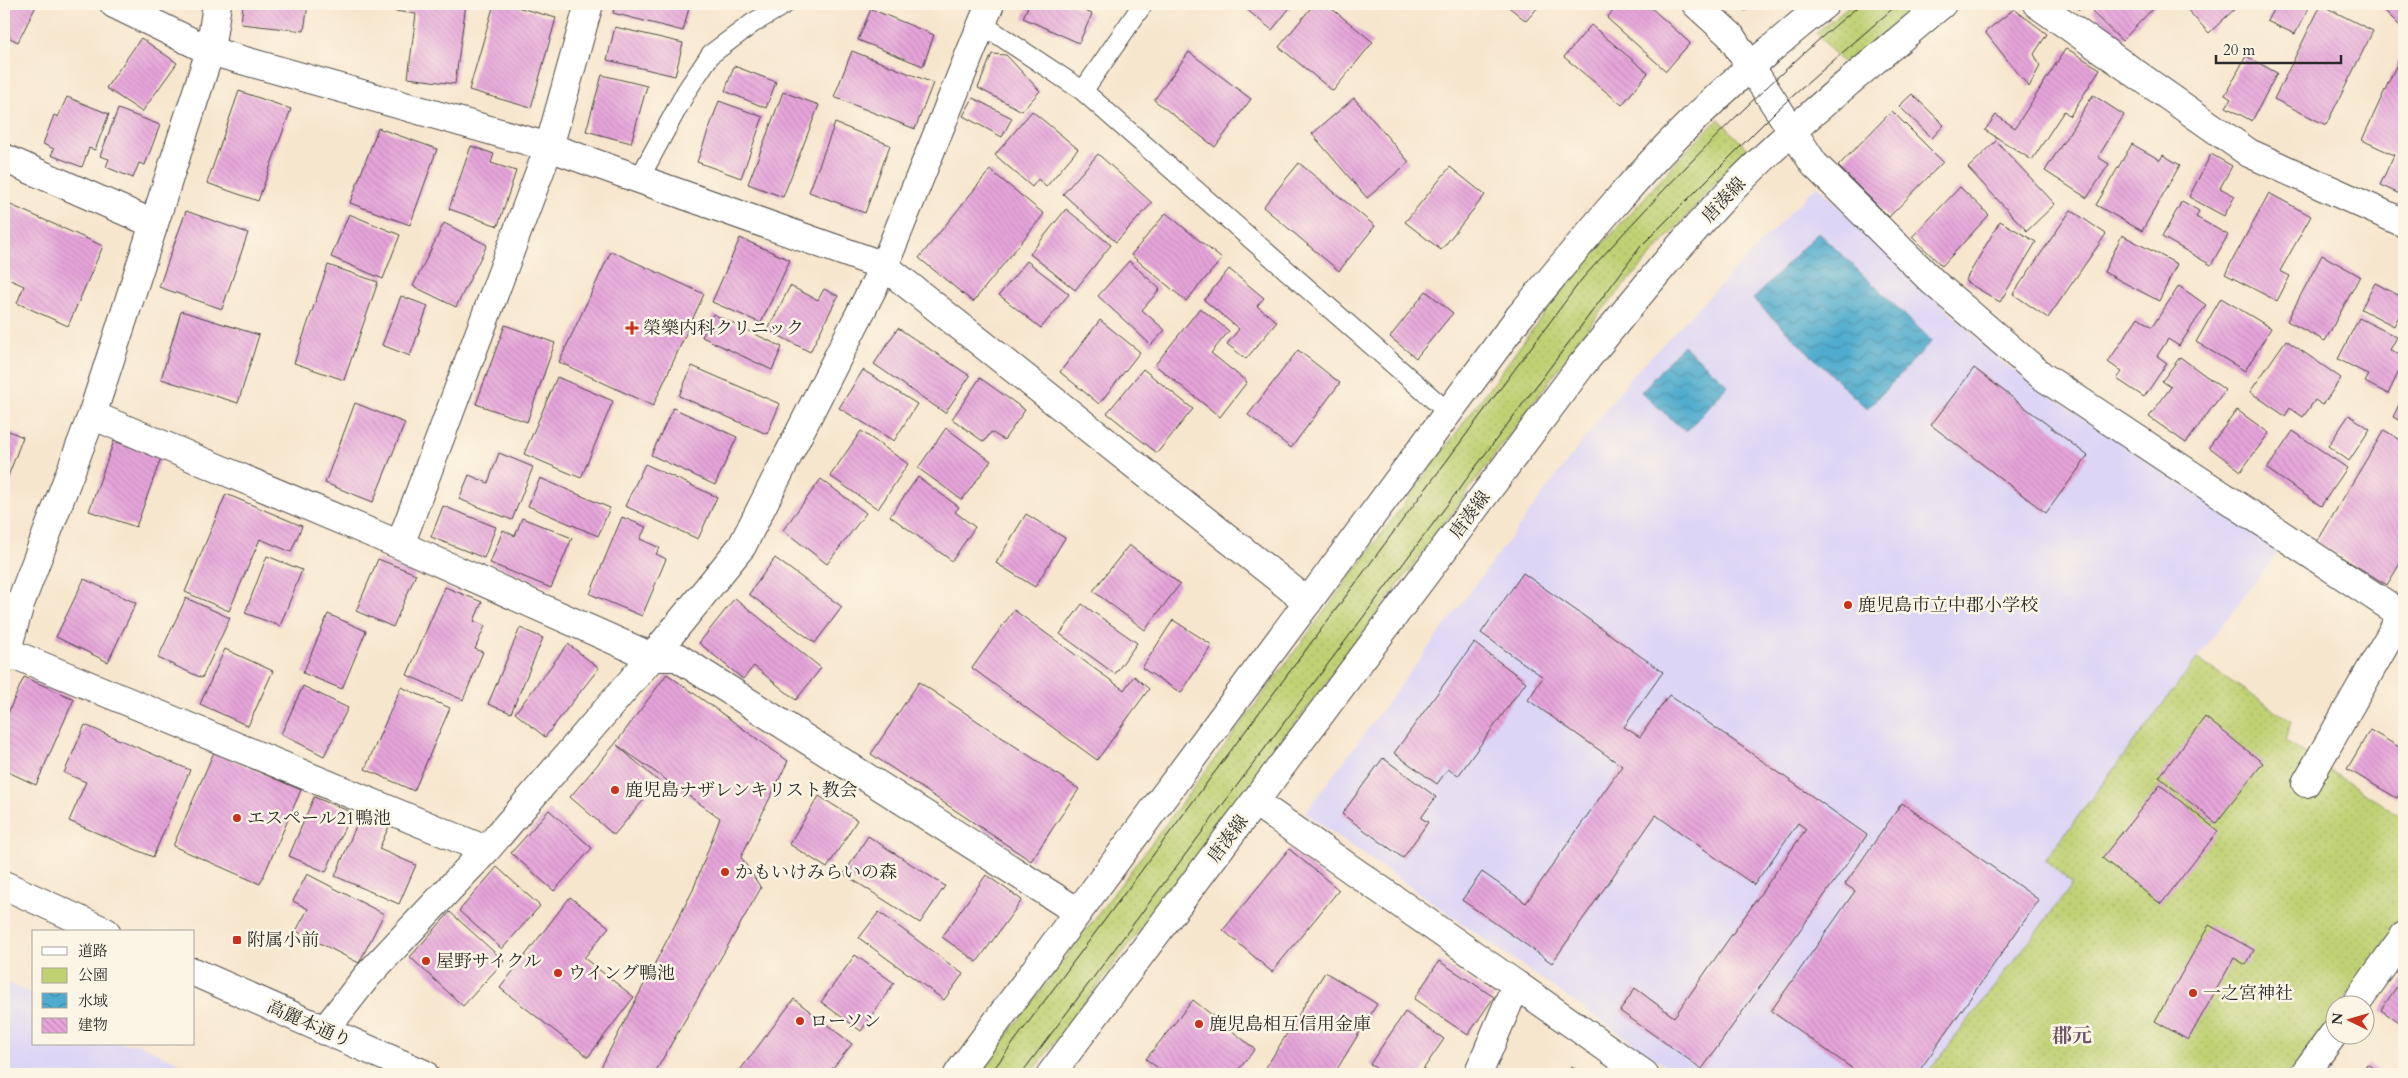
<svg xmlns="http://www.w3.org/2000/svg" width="2408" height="1078" viewBox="0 0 2408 1078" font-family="Cardo,'Noto Serif JP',serif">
	<defs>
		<pattern id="green-dots" width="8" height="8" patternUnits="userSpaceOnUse" patternTransform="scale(1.25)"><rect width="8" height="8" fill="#c0d174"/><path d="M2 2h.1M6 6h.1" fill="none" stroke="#a5b465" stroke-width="1.8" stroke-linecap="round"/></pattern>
		<pattern id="water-waves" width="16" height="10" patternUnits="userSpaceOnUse" patternTransform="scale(1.25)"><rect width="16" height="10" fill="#50acce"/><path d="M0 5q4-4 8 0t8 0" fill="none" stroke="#438ca7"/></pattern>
		<pattern id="building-back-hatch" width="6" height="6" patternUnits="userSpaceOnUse" patternTransform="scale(1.25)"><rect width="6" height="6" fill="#e6a4da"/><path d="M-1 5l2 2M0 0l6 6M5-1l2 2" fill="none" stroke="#c58dbb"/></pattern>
	</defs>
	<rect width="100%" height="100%" fill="#fcf5e5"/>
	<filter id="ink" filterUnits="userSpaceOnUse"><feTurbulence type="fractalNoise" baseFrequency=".02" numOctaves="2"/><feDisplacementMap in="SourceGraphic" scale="10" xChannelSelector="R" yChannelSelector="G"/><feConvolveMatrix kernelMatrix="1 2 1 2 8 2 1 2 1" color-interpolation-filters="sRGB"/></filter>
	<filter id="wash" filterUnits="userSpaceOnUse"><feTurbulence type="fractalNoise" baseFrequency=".0096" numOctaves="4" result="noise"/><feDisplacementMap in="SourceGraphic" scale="20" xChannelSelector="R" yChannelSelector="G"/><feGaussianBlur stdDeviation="1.12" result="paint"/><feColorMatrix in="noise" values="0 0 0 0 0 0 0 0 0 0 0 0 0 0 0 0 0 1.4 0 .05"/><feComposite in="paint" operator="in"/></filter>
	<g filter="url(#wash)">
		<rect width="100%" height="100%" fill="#f7e6ce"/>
		<!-- built -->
		<path fill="#ddd5f6" d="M1817 185 2003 363 2279 550 2045 860 2073 884 1927 1074H1677L1305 813 1629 379Z
			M4 981 34 995V1044H139L202 1074H4Z"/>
		<!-- green -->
		<path fill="url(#green-dots)" stroke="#767e50" d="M1851 4H1918L1845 65 1816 33Z
			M1719 119 1749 151 1723 175 1598 315 1303 714 1031 1074H978L1268 688 1563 288 1691 146Z
			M2197 659 2291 721 2286 741 2404 819V915L2341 1005 2336 1006 2335 1014 2293 1074H1927L2073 884 2045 860Z"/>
		<!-- water -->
		<path fill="url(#water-waves)" stroke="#3e6c7c" d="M1818 232 1932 341 1867 409 1753 299Z
			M1683 345 1728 385 1686 432 1641 392Z"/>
		<g id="blocks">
			<!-- building -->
			<path fill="url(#building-back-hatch)" d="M4 4H37L18 42 4 35Z
				M243 4H308L304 31 241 24Z
				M346 4H466L455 84 408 78 416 14Z
				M494 4H506L556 18 531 108 469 90Z
				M615 4H690L683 31 613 13Z
				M1029 4H1070L1092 14 1079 43 1023 18Z
				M1240 4H1293L1272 30Z
				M1314 4H1326L1373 42 1333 91 1279 47Z
				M1505 4H1541L1526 21Z
				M1619 4H1647L1690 43 1666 71 1607 18Z
				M1740 4H1754L1745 11Z
				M2073 4H2086L2079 10Z
				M2100 4H2157L2122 41 2092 12Z
				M2182 4H2240L2209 33Z
				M2276 4H2311L2295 34 2267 21Z
				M2378 4H2404V30Z
				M2321 5 2373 31 2326 125 2274 99Z
				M871 9 934 35 923 66 858 40Z
				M2014 9 2047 34 2034 54 2040 66 2029 87 1985 32Z
				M1591 25 1648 73 1622 105 1564 57Z
				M615 27 683 43 675 76 607 60Z
				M141 38 177 63 142 112 106 88Z
				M2066 48 2100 69 2070 116 2064 111 2032 160 1985 130 1996 115 2015 128Z
				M852 51 933 83 915 129 834 97Z
				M1189 52 1251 99 1215 147 1154 100Z
				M4 53 9 56 4 66Z
				M2402 53 2404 54V196L2380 185 2394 155 2362 140Z
				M992 54 1006 55 1040 91 1022 111 978 88Z
				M2246 56 2277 73 2252 121 2226 107 2231 99 2225 95Z
				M734 66 776 82 766 108 725 91Z
				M602 75 647 86 631 143 586 131Z
				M239 91 291 109 258 201 207 183Z
				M783 92 819 105 783 197 748 184Z
				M1912 94 1944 125 1932 138 1899 106Z
				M2093 95 2124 115 2098 157 2109 164 2087 198 2045 171Z
				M67 97 109 114 95 150 89 148 82 167 51 155 54 149 43 144 54 115 58 117Z
				M973 98 1012 118 1002 137 963 116Z
				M1354 98 1409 162 1367 198 1312 134Z
				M719 101 763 117 741 178 697 162Z
				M118 109 160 125 145 165 139 163 133 178 106 167 109 159 100 156Z
				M1032 111 1078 149 1046 187 1038 179 1032 187 995 155Z
				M1892 111 1943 162 1889 217 1838 166Z
				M835 123 890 145 865 213 809 192Z
				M378 128 437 149 410 225 350 203Z
				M1996 141 2055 204 2027 231 1968 168Z
				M2132 144 2160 160 2163 155 2180 165 2142 231 2096 205Z
				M471 146 494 154 491 163 516 171 498 226 449 209Z
				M1098 154 1152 203 1116 242 1063 194Z
				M2211 154 2232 166 2220 188 2235 196 2224 216 2189 197Z
				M1299 163 1375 226 1339 271 1263 207Z
				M1450 167 1485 195 1441 250 1405 222Z
				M990 170 1044 214 973 302 919 258Z
				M1960 187 1989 215 1942 266 1912 237Z
				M2269 193 2311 216 2280 271 2290 276 2277 301 2225 274Z
				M2182 201 2199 211 2196 217 2228 235 2211 265 2162 237Z
				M4 202 103 246 68 326 17 303 24 286 4 277Z
				M1066 209 1111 245 1075 290 1030 254Z
				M2071 210 2106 234 2048 318 2013 294Z
				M186 211 248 233 222 309 159 287Z
				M1166 213 1222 259 1186 301 1131 255Z
				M349 214 400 235 383 279 331 257Z
				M2000 221 2036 242 2000 302 1965 281Z
				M444 223 487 245 456 307 413 286Z
				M2122 235 2177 264 2159 301 2104 272Z
				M740 238 790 260 761 323 712 302Z
				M611 251 704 294 653 406 559 362Z
				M2322 255 2360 276 2325 341 2287 321Z
				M1027 261 1069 294 1041 328 999 295Z
				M1129 261 1160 289 1142 310 1165 330 1151 345 1098 296Z
				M328 265 378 282 344 380 294 363Z
				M1229 269 1264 298 1257 306 1277 322 1246 359 1227 344 1239 329 1204 300Z
				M2375 283 2404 298V306L2394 326 2361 309Z
				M790 286 818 300 824 289 838 296 810 352 768 330Z
				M2179 286 2206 305 2179 346 2168 339 2157 356 2167 363 2144 397 2117 379 2122 372 2108 362 2138 317 2152 327Z
				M1426 291 1453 313 1416 358 1390 337Z
				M401 296 428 306 410 356 382 345Z
				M2221 298 2271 328 2245 371 2196 342Z
				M1200 308 1229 331 1211 353 1247 382 1220 417 1155 365Z
				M181 311 259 335 238 403 161 379Z
				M713 314 782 347 772 370 702 337Z
				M2359 318 2397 337 2390 350 2404 357V361L2388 394 2365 382 2369 375 2338 359Z
				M1100 320 1140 352 1099 404 1060 372Z
				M505 325 555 343 527 422 476 404Z
				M898 328 970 376 945 413 874 364Z
				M2286 340 2341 378 2323 405 2315 400 2303 417 2290 408 2285 416 2250 392Z
				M1298 350 1340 383 1291 448 1248 415Z
				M2180 357 2225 390 2186 443 2149 417 2171 387 2162 381Z
				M692 366 780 404 767 434 679 396Z
				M1974 368 2088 456 2046 513 1931 425Z
				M1143 369 1193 409 1157 453 1107 413Z
				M863 370 917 404 894 441 839 408Z
				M557 377 613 401 581 478 524 454Z
				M980 378 1025 410 1004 440 991 432 984 442 952 419Z
				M2404 394V423L2393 417Z
				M355 403 405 423 373 502 325 483Z
				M673 408 737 437 715 485 651 455Z
				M2237 410 2269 433 2241 471 2209 447Z
				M2349 415 2370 429 2349 461 2328 446Z
				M946 428 991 461 962 500 918 468Z
				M4 429 23 437 4 487Z
				M2384 430 2404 442V536L2402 539 2404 557 2387 585 2317 542Z
				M861 431 908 464 878 509 830 476Z
				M2293 431 2347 468 2321 506 2267 469Z
				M114 441 161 458 136 527 89 511Z
				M499 453 533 467 512 520 459 499 469 475 488 483Z
				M645 464 717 497 698 539 625 506Z
				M918 477 959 507 955 512 975 527 952 561 890 516Z
				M540 478 610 508 598 536 528 506Z
				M821 479 866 513 827 564 783 530Z
				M226 494 302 526 291 552 260 539 229 611 185 592Z
				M443 506 496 527 484 558 431 537Z
				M1026 514 1065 538 1035 587 996 563Z
				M622 517 646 527 640 539 660 548 656 554 666 559 642 616 590 594Z
				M522 518 572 538 551 588 490 563 503 530 515 536Z
				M1129 545 1180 584 1145 630 1093 591Z
				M267 556 302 570 280 626 245 613Z
				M775 558 842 607 815 643 749 594Z
				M378 559 416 574 393 627 356 611Z
				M1523 573 1663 672 1624 727 1640 737 1669 695 1867 835 1702 1069 1620 1011 1635 988 1674 1017 1806 829 1798 823 1754 885 1656 815 1552 963 1462 900 1482 872 1526 903 1622 766 1528 700 1543 677 1481 633Z
				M84 579 136 603 108 662 56 637Z
				M445 587 482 602 474 621 485 626 475 649 483 652 463 700 407 675Z
				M186 598 230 618 202 678 158 658Z
				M735 598 821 668 796 700 754 666 743 679 699 643Z
				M1082 604 1137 643 1115 674 1060 634Z
				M1014 610 1124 690 1134 676 1149 689 1097 760 972 668Z
				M328 614 366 631 342 689 303 673Z
				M1173 620 1212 645 1181 693 1142 668Z
				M520 628 543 638 511 713 488 704Z
				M1474 643 1526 682 1458 776 1448 769 1437 784 1394 753Z
				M568 644 599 668 545 737 515 713Z
				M225 649 273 671 248 726 200 704Z
				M667 674 788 761 741 857 761 888 654 1074H613L600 1069 693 890 720 818 617 745 659 782 614 835 570 797 615 744Z
				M24 677 74 699 36 785 4 770V722Z
				M919 682 1079 789 1031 861 871 754Z
				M303 686 348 708 324 756 281 734Z
				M401 687 450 708 414 791 365 769Z
				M2205 717 2263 763 2216 823 2159 777Z
				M85 725 190 770 153 857 69 821 86 782 64 773Z
				M2370 730 2404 750V786L2397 798 2347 769Z
				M214 752 301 790 260 884 173 846Z
				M1383 758 1436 797 1421 818 1428 822 1403 858 1342 814Z
				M2160 785 2218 831 2161 904 2102 858Z
				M819 796 857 820 827 868 789 844Z
				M314 797 351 812 326 872 289 856Z
				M1902 803 2039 900 1917 1074H1860L1771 1011 1855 891 1845 884Z
				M549 810 592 848 554 891 511 853Z
				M362 812 390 824 379 849 416 865 399 904 335 876Z
				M868 836 945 886 920 923 844 874Z
				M1289 849 1339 890 1272 972 1223 930Z
				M497 867 540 906 502 949 459 911Z
				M307 874 384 914 359 963 296 931 308 909 293 901Z
				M986 875 1022 900 977 962 942 937Z
				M570 897 609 927 584 958 634 997 588 1057 500 988Z
				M450 912 504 961 463 1006 410 957Z
				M879 912 963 974 944 1000 859 938Z
				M2209 925 2254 950 2246 965 2234 958 2188 1040 2155 1021Z
				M855 955 894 983 861 1031 821 1002Z
				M1439 961 1494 997 1468 1035 1414 999Z
				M1325 972 1377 1004 1334 1074H1262Z
				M2404 976V1026L2381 1010Z
				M794 999 852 1044 828 1074H737Z
				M1193 1000 1255 1049 1235 1074H1166L1146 1059Z
				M1405 1012 1444 1039 1420 1074H1384L1370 1064Z
				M2367 1064 2384 1074H2361Z
				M1571 1067 1587 1074H1568Z"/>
		</g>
	</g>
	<g filter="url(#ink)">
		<use href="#blocks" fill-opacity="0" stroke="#4a4743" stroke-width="1"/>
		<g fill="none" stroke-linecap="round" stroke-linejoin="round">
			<defs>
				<path id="service" d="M982 24 1083 91 1450 414
					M1083 91 1143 4
					M639 179 687 90 711 54 753 23 785 4"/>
				<path id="minor" d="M114 4 210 51 549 147 884 266 1308 602
					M2037 4 2249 153 2404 223
					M1750 66 1814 164 1933 282 2042 376 2404 616
					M4 158 154 224
					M92 415 400 545 652 657H677L1078 912
					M400 545 549 147 589 4
					M8 652 486 850
					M4 660 20 604 92 415 210 51 217 4
					M2306 783 2404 611
					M1255 802 1644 1074
					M2354 1006 2404 936
					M324 1031 367 976 486 850 652 657 742 546 884 266 990 4
					M1478 1074 1516 985
					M2304 1074 2336 1031"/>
				<path id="tertiary" d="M1696 4 1730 35 1750 66
					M4 885 106 932
					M194 972 424 1074
					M958 1074 1519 317C1568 259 1616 199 1669 144 1718 94 1770 48 1825 4
					M1051 1074 1580 367C1629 307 1678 245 1732 189 1797 122 1871 64 1942 4"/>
			</defs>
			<!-- service casing -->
			<use href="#service" stroke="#4a4743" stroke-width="21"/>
			<!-- minor casing -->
			<use href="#minor" stroke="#4a4743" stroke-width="30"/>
			<!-- tertiary casing -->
			<use href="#tertiary" stroke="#4a4743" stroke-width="30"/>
			<!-- service -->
			<use href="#service" stroke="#fff" stroke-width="19"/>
			<!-- minor -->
			<use href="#minor" stroke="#fff" stroke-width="28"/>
			<!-- tertiary -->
			<use href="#tertiary" stroke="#fff" stroke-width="28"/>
			<!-- tram -->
			<path stroke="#2b2b2b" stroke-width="1" d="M990 1074 1582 279C1669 182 1760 87 1861 4
				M1021 1074 1641 246 1778 109 1898 4"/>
		</g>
	</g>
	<!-- markers -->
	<g fill="#c8321e" stroke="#fcf5e5" stroke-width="2">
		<path d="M629.5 320.5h5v5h5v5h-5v5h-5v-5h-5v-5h5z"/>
		<circle cx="1848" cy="605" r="5"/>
		<circle cx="615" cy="790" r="5"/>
		<circle cx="237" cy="818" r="5"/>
		<circle cx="725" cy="872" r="5"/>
		<rect x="232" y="935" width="10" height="10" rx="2.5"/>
		<circle cx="426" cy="961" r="5"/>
		<circle cx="558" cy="973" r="5"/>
		<circle cx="2193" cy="993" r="5"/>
		<circle cx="800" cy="1021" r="5"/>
		<circle cx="1199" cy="1024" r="5"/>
	</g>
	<g text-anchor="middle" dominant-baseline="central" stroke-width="5" stroke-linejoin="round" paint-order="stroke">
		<!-- street labels -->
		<g font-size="18" fill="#2b2b2b" stroke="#fcf5e5">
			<text transform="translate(1724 200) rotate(-47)">唐湊線</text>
			<text transform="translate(1470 515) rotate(-53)">唐湊線</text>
			<text transform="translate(1228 839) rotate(-53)">唐湊線</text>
			<text transform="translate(309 1024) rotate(24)">高麗本通り</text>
		</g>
		<!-- poi labels -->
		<g font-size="18" fill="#2b2b2b" stroke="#fcf5e5" text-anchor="start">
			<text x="643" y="328">榮樂内科クリニック</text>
			<text x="1858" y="605">鹿児島市立中郡小学校</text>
			<text x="625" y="790">鹿児島ナザレンキリスト教会</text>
			<text x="247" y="818">エスペール21鴨池</text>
			<text x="735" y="872">かもいけみらいの森</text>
			<text x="247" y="940">附属小前</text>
			<text x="436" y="961">屋野サイクル</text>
			<text x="568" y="973">ウイング鴨池</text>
			<text x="2203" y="993">一之宮神社</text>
			<text x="810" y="1021">ローソン</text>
			<text x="1209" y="1024">鹿児島相互信用金庫</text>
		</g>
		<!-- quarter labels -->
		<g font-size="20" font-weight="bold" fill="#6c5568" stroke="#fcf5e5">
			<text x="2072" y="1035">郡元</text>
		</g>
	</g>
	<!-- margin -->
	<rect width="2408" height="1078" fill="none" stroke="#fcf5e5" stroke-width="20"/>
	<!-- legend -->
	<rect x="32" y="930" width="162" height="115" fill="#fcf5e5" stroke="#a8a49b"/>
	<rect x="42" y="947" width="25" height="8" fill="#ffffff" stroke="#a8a49b"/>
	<text x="78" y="956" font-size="15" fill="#2b2b2b">道路</text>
	<rect x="42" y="968" width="25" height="15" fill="#c0d174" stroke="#a8a49b"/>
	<text x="78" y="980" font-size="15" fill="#2b2b2b">公園</text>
	<rect x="42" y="993" width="25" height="15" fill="url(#water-waves)" stroke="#a8a49b"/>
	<text x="78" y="1006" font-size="15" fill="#2b2b2b">水域</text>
	<rect x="42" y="1018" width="25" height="15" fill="url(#building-back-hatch)" stroke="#a8a49b"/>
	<text x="78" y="1030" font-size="15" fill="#2b2b2b">建物</text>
	<!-- north arrow -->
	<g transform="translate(2350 1020) rotate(275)"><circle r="24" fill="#fcf5e5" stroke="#a8a49b"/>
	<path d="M0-4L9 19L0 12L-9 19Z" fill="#c8321e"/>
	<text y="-8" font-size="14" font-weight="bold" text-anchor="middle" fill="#2b2b2b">N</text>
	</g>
	<!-- scale -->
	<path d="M2216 55v8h125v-8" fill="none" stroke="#2b2b2b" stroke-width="2.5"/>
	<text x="2223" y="55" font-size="15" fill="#2b2b2b" stroke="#fcf5e5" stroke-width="4" paint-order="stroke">20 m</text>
</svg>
